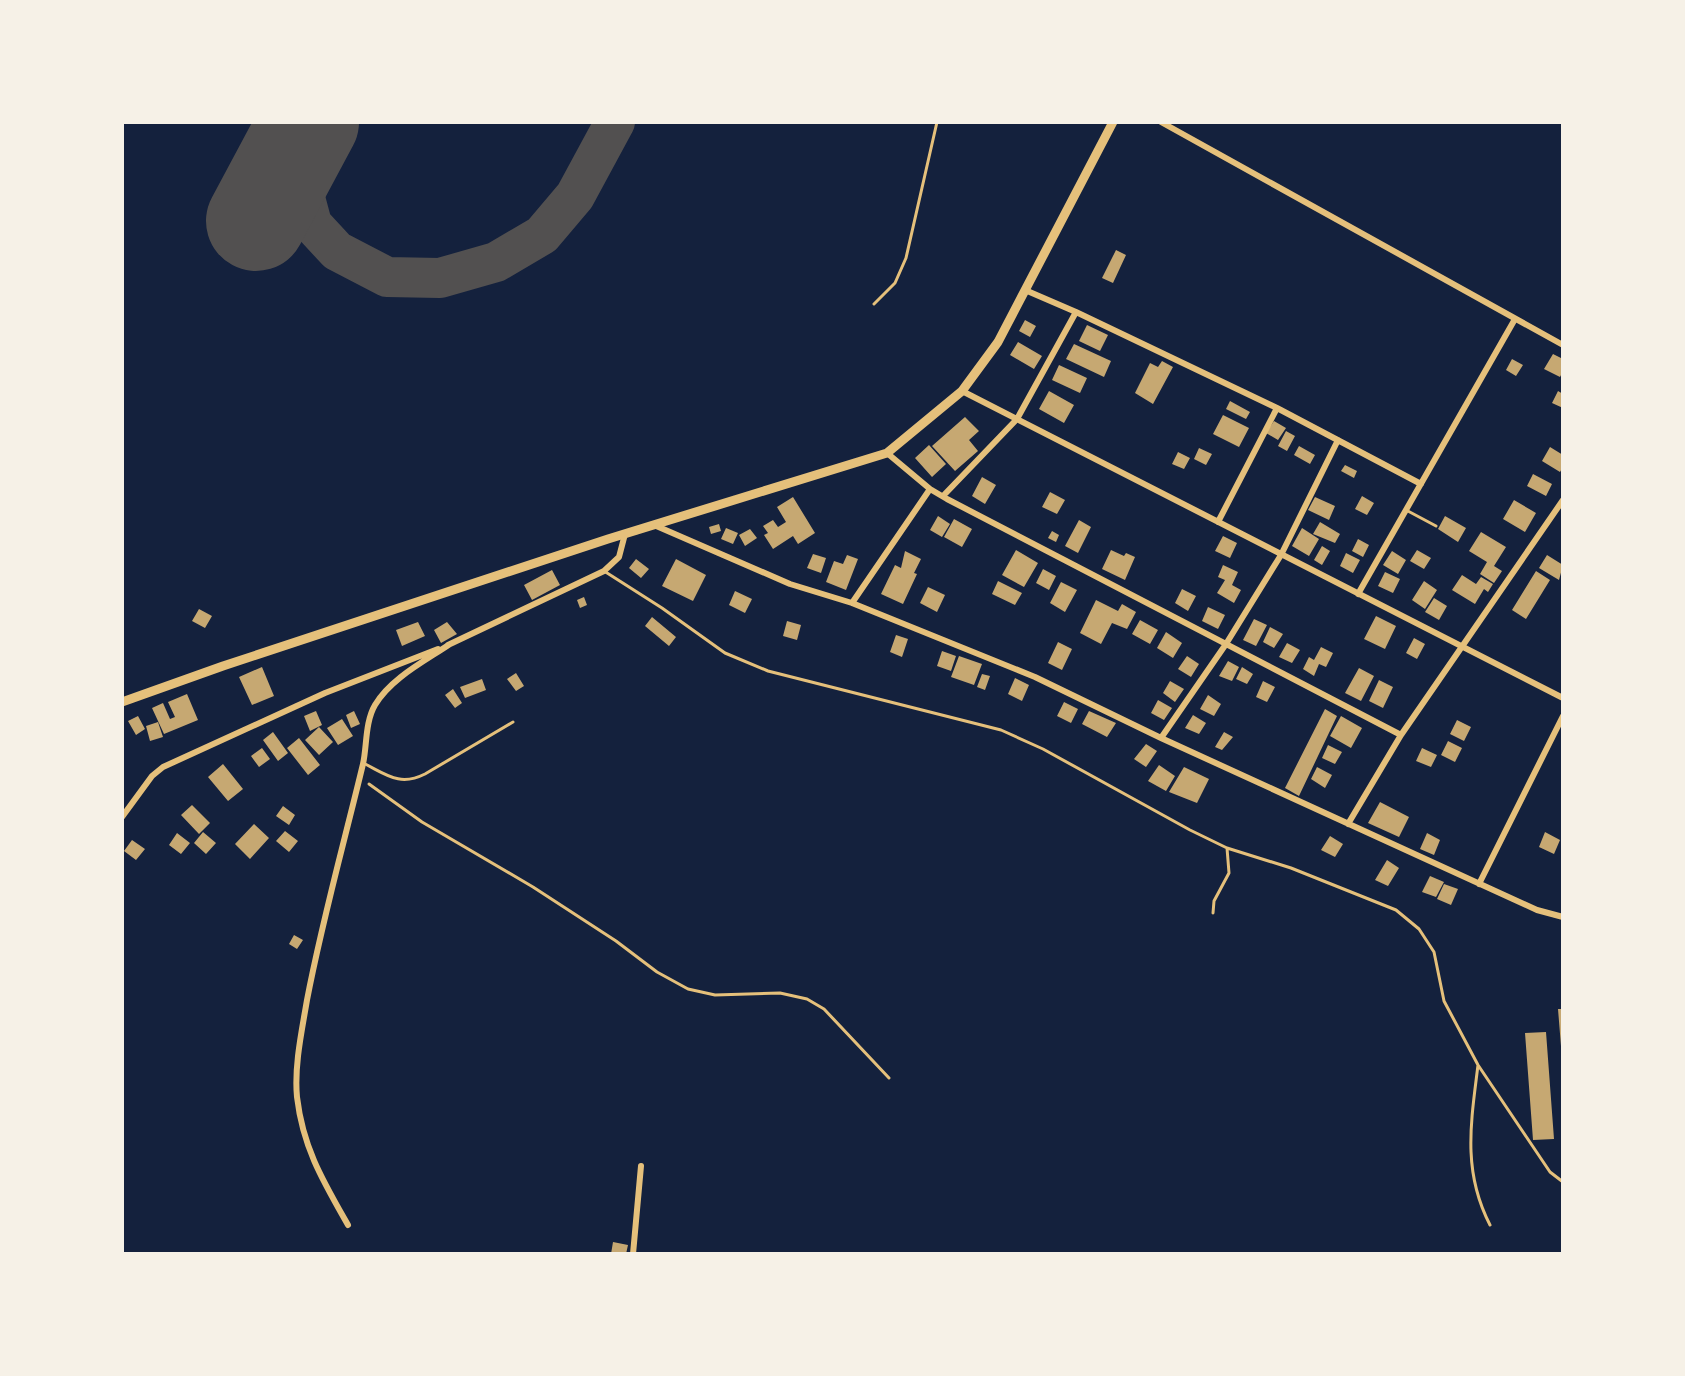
<svg xmlns="http://www.w3.org/2000/svg" width="1685" height="1376" viewBox="0 0 1685 1376" font-family="'DM Sans',sans-serif">
	<rect width="100%" height="100%" fill="#14213d"/>
	<g fill="none" stroke-linecap="round" stroke-linejoin="round">
		<!-- taxiway -->
		<path stroke="#525050" stroke-width="40" d="M304 131 301 183 312 224 337 251 387 277 440 278 496 262 542 235 575 196 615 122"/>
		<!-- runway -->
		<path stroke="#525050" stroke-width="100" d="M256 221 309 122"/>
	</g>
	<!-- building -->
	<path fill="#c6a872" d="M1116 250 1126 255 1113 283 1102 278Z
		M1025 320 1036 326 1030 337 1019 331Z
		M1087 325 1108 335 1100 351 1079 341Z
		M1018 342 1042 356 1034 369 1010 355Z
		M1074 344 1111 361 1104 377 1066 359Z
		M1553 354 1563 359V371L1560 377 1544 369Z
		M1512 359 1523 365 1516 376 1506 370Z
		M1162 361 1173 367 1153 404 1135 393 1150 363 1158 367Z
		M1059 365 1087 378 1080 393 1052 380Z
		M1049 391 1074 405 1064 423 1039 409Z
		M1558 391 1563 394V408L1552 403Z
		M1230 401 1250 412 1246 419 1226 409Z
		M1223 415 1249 428 1239 447 1213 434Z
		M965 417 979 431 969 440 978 451 955 471 932 446Z
		M1274 421 1286 428 1278 440 1266 433Z
		M1286 431 1295 436 1287 451 1278 446Z
		M929 445 946 464 932 477 915 458Z
		M1299 446 1315 455 1310 464 1294 455Z
		M1550 447 1563 455V467L1560 472 1542 461Z
		M1199 448 1212 454 1206 465 1194 459Z
		M1178 452 1190 458 1184 469 1172 464Z
		M1345 465 1357 471 1354 478 1341 471Z
		M1533 474 1552 484 1546 496 1527 486Z
		M982 477 996 485 985 504 972 496Z
		M1050 492 1065 500 1057 514 1042 507Z
		M1362 496 1374 503 1367 515 1355 509Z
		M793 497 815 533 798 544 793 536 773 549 764 535 768 533 763 526 773 520 778 527 786 522 777 507Z
		M1315 497 1335 506 1329 520 1308 510Z
		M1514 500 1536 513 1525 532 1503 519Z
		M938 516 950 524 942 537 930 530Z
		M1445 516 1466 528 1458 542 1438 529Z
		M954 519 972 529 962 547 944 537Z
		M1079 520 1091 527 1078 553 1065 546Z
		M1320 522 1340 534 1335 543 1313 534Z
		M719 524 721 531 711 534 709 527Z
		M726 528 738 533 733 544 721 539Z
		M1302 528 1319 539 1309 556 1292 546Z
		M750 529 757 538 745 546 739 535Z
		M1052 531 1059 535 1056 542 1048 538Z
		M1481 532 1506 547 1494 566 1502 571 1494 583 1480 574 1487 562 1469 551Z
		M1223 536 1237 543 1230 558 1215 551Z
		M1358 539 1369 545 1363 557 1352 551Z
		M1322 546 1330 551 1322 565 1314 560Z
		M1016 550 1038 563 1024 587 1002 575Z
		M1111 550 1124 556 1126 553 1135 557 1125 580 1102 569Z
		M1417 550 1431 558 1424 569 1410 561Z
		M905 551 921 559 914 573 917 574 903 604 881 594 895 565 901 568Z
		M1392 551 1406 560 1398 574 1383 565Z
		M1346 553 1360 560 1353 573 1340 566Z
		M813 554 826 558 821 573 807 568Z
		M847 555 858 559 846 590 826 582 834 561 843 564Z
		M1547 555 1563 565 1559 580 1539 568Z
		M636 559 649 569 641 578 629 568Z
		M676 559 706 575 693 601 662 586Z
		M1223 565 1238 572 1232 585 1241 590 1234 603 1217 593 1225 580 1218 577Z
		M1043 569 1056 576 1049 590 1036 583Z
		M552 570 560 585 532 600 524 585Z
		M1536 571 1550 580 1526 619 1512 610Z
		M1385 572 1400 579 1393 593 1378 586Z
		M1462 575 1476 584 1481 577 1493 584 1488 592 1484 589 1475 604 1452 590Z
		M998 581 1022 593 1015 605 992 594Z
		M1424 581 1437 590 1425 609 1412 600Z
		M1061 582 1077 590 1065 612 1050 603Z
		M928 587 945 595 937 612 920 603Z
		M1182 589 1196 596 1188 611 1175 603Z
		M735 591 752 599 745 613 729 605Z
		M584 597 587 605 580 608 577 600Z
		M1434 598 1447 606 1439 620 1425 612Z
		M1096 600 1118 611 1122 604 1136 612 1127 629 1112 623 1101 644 1080 633Z
		M1208 607 1225 615 1218 629 1202 621Z
		M199 609 212 616 205 628 192 621Z
		M1376 616 1396 626 1385 649 1364 639Z
		M652 617 676 637 669 646 645 626Z
		M1254 619 1267 625 1256 646 1243 640Z
		M1140 620 1158 630 1150 644 1132 634Z
		M787 621 801 625 797 640 783 636Z
		M418 622 425 636 402 646 396 630Z
		M447 622 457 634 441 643 434 630Z
		M1270 627 1283 634 1274 648 1263 642Z
		M1166 632 1182 643 1173 658 1157 648Z
		M896 635 908 639 902 657 890 652Z
		M1414 638 1425 644 1417 659 1406 653Z
		M1058 642 1072 649 1062 670 1048 663Z
		M1287 643 1300 650 1292 663 1279 657Z
		M1321 647 1333 653 1326 667 1319 664 1314 676 1303 669 1309 657 1314 660Z
		M942 651 956 656 951 671 937 666Z
		M959 656 982 664 974 685 951 677Z
		M1187 656 1199 664 1191 677 1178 669Z
		M1228 661 1239 667 1232 681 1219 676Z
		M262 667 274 696 252 705 239 677Z
		M1242 667 1253 674 1247 684 1236 679Z
		M1359 668 1374 676 1361 701 1345 693Z
		M516 673 524 686 516 691 507 679Z
		M982 674 990 676 985 690 977 687Z
		M1015 678 1029 685 1022 701 1008 694Z
		M482 679 486 690 465 698 460 687Z
		M1379 680 1393 687 1383 708 1369 701Z
		M1170 681 1184 689 1175 702 1163 693Z
		M1263 681 1275 687 1267 702 1256 697Z
		M453 689 462 703 455 708 445 695Z
		M187 694 198 720 164 734 152 708 163 703 170 719 175 717 168 702Z
		M1208 695 1221 704 1214 716 1200 709Z
		M1158 700 1172 708 1164 720 1151 713Z
		M1064 702 1078 709 1071 723 1057 716Z
		M1325 709 1337 716 1299 796 1285 788Z
		M316 711 322 725 310 731 304 716Z
		M354 711 360 724 351 728 346 715Z
		M1089 711 1116 723 1107 737 1082 724Z
		M1193 715 1206 723 1199 734 1185 728Z
		M138 716 145 729 136 735 128 721Z
		M1341 716 1362 728 1351 748 1330 736Z
		M342 719 353 736 338 745 327 728Z
		M1457 720 1471 727 1464 741 1450 734Z
		M158 722 163 737 150 741 146 726Z
		M319 727 333 742 319 755 305 740Z
		M273 732 288 753 278 761 263 740Z
		M1224 732 1233 737 1222 750 1215 747Z
		M299 738 320 765 308 775 287 748Z
		M1448 741 1462 748 1455 762 1441 755Z
		M1146 744 1157 751 1146 767 1134 759Z
		M1328 745 1342 752 1335 764 1322 758Z
		M262 748 270 759 259 767 251 756Z
		M1422 748 1437 755 1431 767 1416 761Z
		M223 764 243 789 228 801 208 777Z
		M1159 765 1175 776 1166 791 1148 781Z
		M1184 767 1209 779 1197 803 1169 792Z
		M1317 767 1332 775 1325 788 1311 779Z
		M1380 802 1409 817 1399 837 1368 823Z
		M192 805 210 823 199 834 181 815Z
		M283 806 295 815 289 825 276 816Z
		M254 824 269 838 250 859 235 844Z
		M285 831 298 841 289 852 276 841Z
		M203 832 216 843 206 854 194 843Z
		M1545 832 1560 840 1554 854 1539 847Z
		M177 833 190 843 181 854 169 845Z
		M1427 833 1440 840 1434 855 1420 849Z
		M1330 836 1343 844 1335 857 1321 850Z
		M132 840 145 849 136 860 124 851Z
		M1387 860 1399 868 1388 886 1375 880Z
		M1430 876 1444 882 1436 897 1422 892Z
		M1444 884 1458 889 1451 905 1437 899Z
		M294 935 303 940 297 949 289 944Z
		M1558 1009H1563V1046H1561Z
		M1546 1032 1554 1139 1533 1140 1525 1033Z
		M613 1242 628 1245 626 1254H611Z"/>
	<g fill="none" stroke-linecap="round" stroke-linejoin="round">
		<!-- path -->
		<path stroke="#e5c07b" stroke-width="3" d="M369 784 422 822 533 887 616 941 657 972 688 989 715 995 780 993 807 999 824 1009 889 1078"/>
		<!-- service -->
		<path stroke="#e5c07b" stroke-width="3" d="M874 304 895 283 906 258 937 122
			M1406 510 1436 526
			M604 571 662 608 725 653 768 671 1001 730 1043 749 1190 830 1227 848 1291 868 1396 910 1419 929 1434 952 1444 1001 1478 1065 1550 1172 1563 1182
			M363 763C386 774 399 787 425 774L513 722
			M1213 913 1214 901 1229 873 1227 848
			M1478 1065C1471 1122 1462 1171 1490 1225"/>
		<!-- minor -->
		<path stroke="#e5c07b" stroke-width="6" d="M1161 122 1563 345
			M1025 290 1076 312
			M962 391 1563 698
			M887 453 930 489 947 499 1401 735
			M943 496 1017 419 1076 312 1277 408 1421 484
			M1218 522 1277 408
			M654 525 790 584 852 603 1035 677 1161 738 1537 910 1563 917
			M1358 594 1515 319
			M852 603 930 489
			M448 645 604 571 619 557 625 534
			M1161 738 1226 644 1281 555 1338 440
			M122 817 152 776 163 767 325 693 438 649
			M1348 824 1401 735 1563 500
			M1479 884 1563 716
			M348 1225C323 1181 303 1148 297 1097 294 1066 302 1030 307 1000 322 921 344 843 363 764 367 746 365 722 375 705 391 678 425 661 450 644
			M633 1254 641 1166"/>
		<!-- secondary -->
		<path stroke="#e5c07b" stroke-width="9" d="M122 702 223 666 608 539 887 453 962 391 998 342 1113 122"/>
	</g>
	<!-- border -->
	<rect width="1685" height="1376" fill="none" stroke="#f6f1e7" stroke-width="248"/>
</svg>
